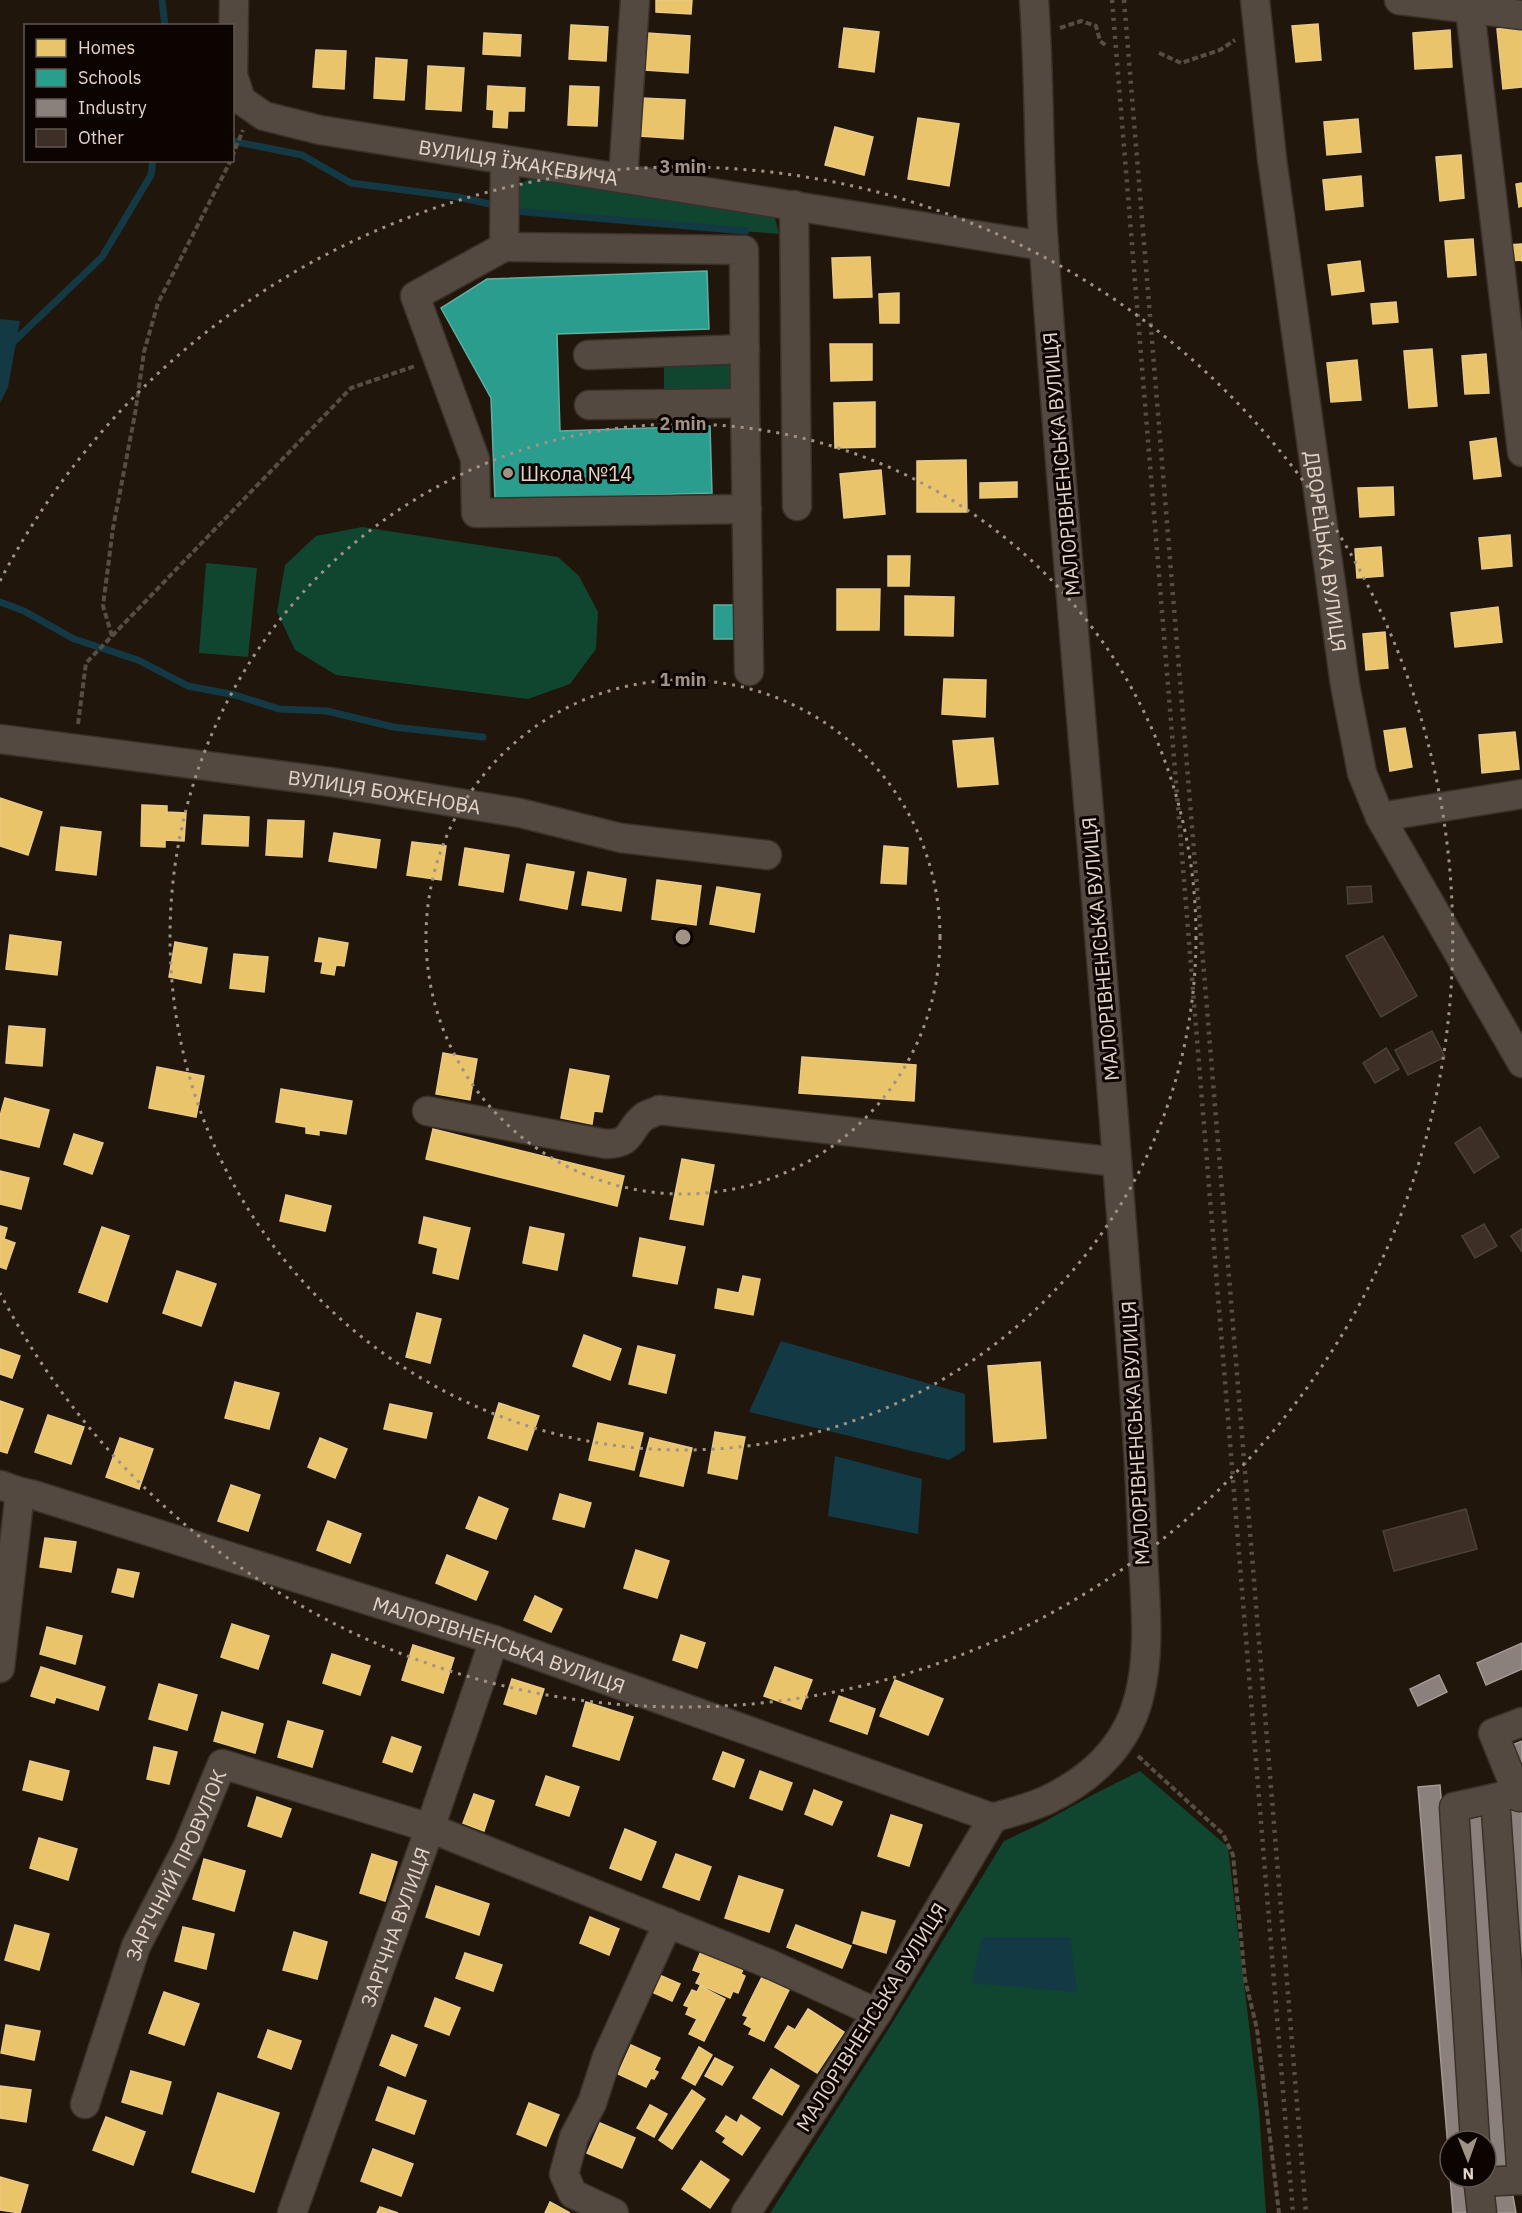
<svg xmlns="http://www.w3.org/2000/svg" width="1522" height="2213" viewBox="0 0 1522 2213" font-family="'IBM Plex Sans',sans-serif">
	<rect width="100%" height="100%" fill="#21160b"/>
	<!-- green -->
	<path fill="#104530" d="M537 176 769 213 775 218 779 234 513 211C517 190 516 183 537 176Z
		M730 365 739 378 730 390 664 392V367Z
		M362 527 558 557 579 576 598 612 596 649 570 684 528 699 336 675 295 650 277 612 285 565 316 536Z
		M206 563 257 568 248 657 199 653Z
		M1140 1771 1228 1847 1259 2110 1266 2213H770L886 2033 1004 1841 1040 1824 1096 1793Z"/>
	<!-- water -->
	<path fill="#133944" d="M0 319 20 321 8 387 0 403Z
		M781 1341 965 1394V1450L949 1460 749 1412Z
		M835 1456 922 1479 918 1534 828 1516Z
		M982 1937H1070L1077 1992 972 1983Z"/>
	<!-- homes -->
	<path fill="#e9c46a" stroke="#e8c986" stroke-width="1.5" d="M656 0H692L691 14 656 12Z
		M1318 24 1321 60 1296 62 1292 26Z
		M571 25 608 27 606 61 569 59Z
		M1522 27V87L1503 89 1497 29Z
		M844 28 879 32 874 72 839 67Z
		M1450 30 1452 67 1415 69 1413 33Z
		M484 33 521 35 520 56 483 54Z
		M647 33 690 36 688 73 645 70Z
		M316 50 346 51 344 89 313 87Z
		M376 58 407 60 404 100 374 98Z
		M428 66 464 68 461 111 426 109Z
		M488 86 525 88 524 111H508L507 128 493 127 494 110 487 109Z
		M570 86 599 87 597 126 568 125Z
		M641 98 685 100 683 139 639 136Z
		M918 118 959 124 949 186 908 179Z
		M1358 119 1361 152 1327 155 1324 122Z
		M835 127 873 137 864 175 825 165Z
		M1461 155 1464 198 1440 201 1436 157Z
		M1361 176 1363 206 1326 210 1323 180Z
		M1522 183V206L1519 207 1516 184Z
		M1473 239 1476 275 1448 277 1445 241Z
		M1522 244V262V260L1509 261 1507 245Z
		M870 257 872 297 834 298 832 258Z
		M1360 261 1364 291 1332 295 1328 265Z
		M899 293V323H880L879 294Z
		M1396 302 1398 322 1373 324 1371 304Z
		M830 344H872V380L831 381Z
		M1432 349 1437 406 1409 408 1404 351Z
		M1486 354 1489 393 1465 394 1462 356Z
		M1357 360 1361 400 1331 402 1327 363Z
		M875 402V447L835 448 834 403Z
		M1496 438 1501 476 1474 479 1470 442Z
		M966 460 967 512H917V461Z
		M881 470 885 514 844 518 840 474Z
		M1017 482V497L980 498V483Z
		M1393 487 1394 515 1360 517 1358 488Z
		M1510 535 1512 566 1482 569 1479 538Z
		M1381 547 1383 576 1357 578 1355 549Z
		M888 556H910L909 586H888Z
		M837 589H880L879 630H837Z
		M905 596 954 597 953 636 905 635Z
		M1498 607 1502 642 1455 647 1451 613Z
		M1385 632 1388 668 1366 670 1363 634Z
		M944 679 986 680 985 717 942 714Z
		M1405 728 1412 767 1390 771 1384 731Z
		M1515 732 1519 769 1482 773 1479 735Z
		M993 738 998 784 958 787 953 741Z
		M0 798 42 812 28 855 0 846Z
		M142 805 167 806V812L186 813 184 841 165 840V847L141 846Z
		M204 815 249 817 248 846 202 844Z
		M268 820 304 821 302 857 266 855Z
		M61 827 101 832 96 875 56 870Z
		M334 833 380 840 376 868 329 861Z
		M412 842 446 846 441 880 407 875Z
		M884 846 908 848 906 884 881 883Z
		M465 848 509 855 503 892 459 885Z
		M527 864 574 872 567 909 520 900Z
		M588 872 626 879 621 911 582 905Z
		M657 880 701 886 696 925 652 919Z
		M717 887 760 894 754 932 710 924Z
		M10 935 61 942 57 975 6 969Z
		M319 938 348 943 344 966 336 965 334 975 321 973 323 962 315 961Z
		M175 942 207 948 201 983 169 977Z
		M234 954 268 957 264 992 230 988Z
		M9 1026 45 1029 42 1066 6 1063Z
		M443 1053 477 1059 470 1100 436 1094Z
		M802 1057 916 1065 914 1101 799 1093Z
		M157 1067 204 1076 196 1117 149 1108Z
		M570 1069 609 1076 602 1112 594 1111 592 1124 561 1118Z
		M281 1089 352 1101 346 1134 319 1130V1135L306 1133V1127L276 1122Z
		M5 1098 49 1110 39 1147 0 1138V1116Z
		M433 1129 624 1176 617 1206 426 1159Z
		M74 1134 103 1143 92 1174 64 1164Z
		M682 1159 714 1165 703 1225 670 1219Z
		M0 1171 29 1178 21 1209 0 1204Z
		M286 1195 331 1206 325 1231 280 1221Z
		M424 1217 470 1228 458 1279 433 1273 438 1248 419 1243Z
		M0 1226 7 1228 4 1239 15 1243 6 1269 0 1267Z
		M102 1227 129 1236 107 1302 79 1292Z
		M530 1227 564 1234 557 1270 523 1263Z
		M640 1238 685 1247 677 1284 633 1276Z
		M177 1271 216 1284 201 1326 163 1313Z
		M743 1276 760 1279 753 1315 715 1308 718 1289 739 1293Z
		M417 1313 441 1319 430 1363 406 1357Z
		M584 1335 621 1349 610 1380 573 1366Z
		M638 1346 675 1355 666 1393 629 1384Z
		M0 1349 20 1356 12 1378 0 1374Z
		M1040 1362 1046 1438 994 1442 988 1366Z
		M235 1382 279 1393 269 1429 225 1418Z
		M0 1401 23 1409 7 1453 0 1451Z
		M499 1403 539 1416 527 1450 488 1438Z
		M390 1404 432 1413 426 1438 384 1429Z
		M48 1415 84 1427 71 1464 35 1452Z
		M598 1423 643 1433 634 1470 589 1460Z
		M715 1432 745 1437 737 1479 708 1473Z
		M120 1438 153 1449 139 1489 106 1477Z
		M320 1438 347 1449 335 1478 308 1467Z
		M650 1438 692 1448 683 1486 640 1476Z
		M231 1485 260 1495 248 1531 218 1521Z
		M560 1494 591 1503 584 1527 553 1519Z
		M479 1497 508 1509 496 1539 466 1528Z
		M328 1521 361 1534 350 1563 317 1550Z
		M45 1538 76 1542 71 1572 40 1567Z
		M636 1550 669 1561 657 1598 624 1588Z
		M447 1555 488 1572 476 1600 436 1583Z
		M118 1569 139 1573 133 1597 112 1592Z
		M535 1596 562 1609 551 1632 524 1620Z
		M232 1624 269 1636 258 1669 221 1657Z
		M47 1627 82 1636 75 1664 40 1654Z
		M681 1635 705 1643 697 1668 673 1660Z
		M413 1645 454 1658 443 1693 402 1680Z
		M332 1654 370 1666 360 1695 323 1683Z
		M41 1667 105 1687 98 1710 56 1697 54 1703 31 1696Z
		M775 1667 812 1680 801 1709 764 1696Z
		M512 1679 544 1689 536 1714 504 1704Z
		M895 1680 943 1699 928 1735 880 1716Z
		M159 1684 197 1695 187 1730 149 1719Z
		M839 1696 875 1709 867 1734 830 1721Z
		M586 1702 633 1717 619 1760 573 1746Z
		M222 1712 263 1724 255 1753 214 1741Z
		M288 1721 323 1731 312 1767 278 1757Z
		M392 1737 421 1747 412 1772 383 1762Z
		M154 1747 177 1752 169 1784 147 1779Z
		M723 1752 744 1760 734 1787 713 1779Z
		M30 1761 69 1771 62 1800 23 1790Z
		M760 1771 792 1783 782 1810 750 1798Z
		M546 1776 579 1787 569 1816 536 1805Z
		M814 1790 842 1802 832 1825 805 1814Z
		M474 1794 494 1801 484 1831 463 1823Z
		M257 1797 291 1809 281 1837 248 1826Z
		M891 1815 922 1825 909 1866 878 1856Z
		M625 1829 656 1842 641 1880 610 1868Z
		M39 1838 77 1849 68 1880 30 1868Z
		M372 1854 397 1862 385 1901 360 1893Z
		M676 1854 711 1867 699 1900 663 1887Z
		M204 1859 245 1871 234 1911 193 1899Z
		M739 1876 783 1890 769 1932 725 1918Z
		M436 1886 489 1904 479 1935 426 1917Z
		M862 1912 895 1921 886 1953 853 1943Z
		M590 1917 619 1929 609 1955 580 1943Z
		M15 1925 49 1934 39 1970 5 1960Z
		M796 1925 851 1946 842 1968 787 1947Z
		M183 1927 214 1934 206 1969 175 1961Z
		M294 1932 327 1942 317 1979 283 1970Z
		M702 1949 745 1964 741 1974 745 1976 738 1993 733 1991 730 1998 696 1983 701 1973 693 1970Z
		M465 1953 502 1965 493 1991 456 1978Z
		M657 1974 680 1984 672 2001 650 1991Z
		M762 1977 789 1990 764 2041 749 2034 752 2028 744 2024 748 2017 743 2015Z
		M700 1986 725 1999 704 2041 689 2034 697 2019 686 2014 689 2007 684 2005 692 1990 697 1992Z
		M164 1992 199 2004 184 2045 149 2033Z
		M435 1998 460 2008 449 2035 425 2026Z
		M808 2009 844 2032 817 2073 775 2047 788 2026 795 2030Z
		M6 2025 40 2031 34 2060 1 2053Z
		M268 2030 301 2041 291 2069 258 2057Z
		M392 2035 417 2045 405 2076 380 2065Z
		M631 2045 660 2058 654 2070 658 2072 654 2079 651 2078 646 2087 618 2074Z
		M699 2047 712 2055 695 2085 682 2078Z
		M715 2058 733 2067 722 2085 705 2076Z
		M771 2069 799 2086 782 2115 753 2098Z
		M131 2071 171 2082 162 2114 122 2102Z
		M0 2086 31 2090 26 2122 0 2118Z
		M388 2087 426 2101 414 2134 376 2120Z
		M692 2090 705 2099 672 2149 659 2140Z
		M218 2093 279 2113 254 2192 192 2172Z
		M529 2103 559 2115 546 2146 517 2134Z
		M650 2105 667 2114 654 2137 637 2128Z
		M741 2115 760 2128 742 2155 723 2142 726 2138 716 2131 726 2116 737 2123Z
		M106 2117 145 2132 133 2165 93 2150Z
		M600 2123 635 2138 622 2168 587 2153Z
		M373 2149 413 2164 401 2196 361 2181Z
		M701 2161 729 2180 710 2208 682 2189Z
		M0 2177 28 2185 20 2213 0 2210Z
		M550 2202 570 2213H545Z
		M380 2207 398 2213H377Z"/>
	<!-- schools -->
	<path fill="#2a9d8f" stroke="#62aea0" stroke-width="1.5" d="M707 271 709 329 557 334 560 431 710 426 712 493 495 500 491 398 441 308 487 279Z
		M714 605H740V639H714Z"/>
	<!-- industry -->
	<path fill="#8a817c" stroke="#a59a92" stroke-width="1.5" d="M1522 1643V1669L1486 1685 1477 1663Z
		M1439 1675 1447 1692 1418 1706 1410 1689Z
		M1522 1741V1765L1519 1766 1512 1745Z
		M1440 1785 1470 2141H1450V2172L1418 1787Z
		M1522 1804V2069L1505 1805Z
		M1482 1817 1513 2173 1492 2174 1461 1819Z
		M1450 2177H1473L1476 2213H1453Z
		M1511 2185 1516 2213H1496L1491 2188Z"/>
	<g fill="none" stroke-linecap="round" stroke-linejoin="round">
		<!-- stream -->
		<path stroke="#133944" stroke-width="7" d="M162 0 165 26
			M232 141 302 155 351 183 458 197 499 206
			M510 209 525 212 746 231
			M0 352 5 350 102 257 151 175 153 160
			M0 602 24 611 74 639 138 660 188 686 235 695 279 709 327 711 393 727 483 737"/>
	</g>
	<!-- building -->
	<path fill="#3d2f26" stroke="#4c413a" stroke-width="1.5" d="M1371 886 1372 902 1348 904 1347 887Z
		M1383 936 1417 996 1381 1017 1346 956Z
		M1432 1031 1445 1057 1408 1075 1395 1050Z
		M1386 1048 1399 1069 1375 1083 1363 1063Z
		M1480 1127 1499 1157 1474 1173 1455 1143Z
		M1484 1224 1497 1246 1475 1258 1462 1236Z
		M1522 1229V1252L1511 1236Z
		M1466 1509 1477 1549 1394 1571 1383 1531Z"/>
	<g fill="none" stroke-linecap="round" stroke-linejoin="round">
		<defs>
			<g id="minor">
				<path id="s1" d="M234 0 233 75 241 100 264 116 320 130 1044 246"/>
				<path id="s2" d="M1255 0 1272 159 1345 685 1362 773 1380 817 1522 1063"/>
				<path d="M1399 0 1522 15"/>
				<path d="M1470 10 1522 452"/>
				<path d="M623 178 635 0"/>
				<path d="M794 205 797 506"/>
				<path d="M504 247 505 160"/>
				<path d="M588 355 745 349"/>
				<path d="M745 403 749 671"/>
				<path d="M589 405 745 403 744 250 504 247 415 296 475 459 476 513 747 509"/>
				<path id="s3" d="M0 739 331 782 520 813 621 838 767 855"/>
				<path d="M1380 817 1522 794"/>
				<path d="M427 1111 606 1144C634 1144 627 1129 645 1116 649 1114 655 1112 659 1110L1117 1162"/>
				<path id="s4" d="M0 1485 20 1492 34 1495 494 1640 993 1818 877 2013 746 2213"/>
				<path d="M0 1668 20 1492"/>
				<path d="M1522 1722 1493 1733 1519 1797 1522 1796"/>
				<path d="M1517 1793 1495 1798 1522 2180"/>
				<path d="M993 1818C1011 1812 1030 1808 1047 1800 1091 1779 1127 1746 1139 1697 1151 1652 1145 1601 1143 1554 1139 1436 1129 1319 1120 1201 1097 883 1066 566 1044 248 1038 166 1040 83 1034 0"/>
				<path id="s5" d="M85 2104 136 1946 188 1846 222 1764 430 1828 772 1965 877 2013"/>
				<path d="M1475 2141 1454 1807 1495 1798"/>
				<path d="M1478 2177 1482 2213"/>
				<path d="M1478 2182 1522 2180"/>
				<path id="s6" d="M292 2213 430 1828 494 1640"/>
				<path d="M614 2213 573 2194 564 2174 574 2137 592 2103 607 2057 668 1923"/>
			</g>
		</defs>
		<!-- minor casing -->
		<use href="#minor" stroke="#3a322a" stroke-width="31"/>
		<!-- path -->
		<path stroke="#564d44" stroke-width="4" stroke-dasharray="6 3" stroke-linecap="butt" d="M1060 28 1081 21 1096 26 1100 41 1107 46
			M1159 53 1181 63 1220 50 1235 40
			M232 157 243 130
			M112 636 103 606 113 528 135 414 144 352 158 303 231 160
			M78 724 86 663 351 388 415 366
			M1138 1756 1223 1834 1233 1855 1245 1979 1257 2029 1279 2213"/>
		<!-- minor -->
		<use href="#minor" stroke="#544941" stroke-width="28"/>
		<!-- rail -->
		<path stroke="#574f46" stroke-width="4.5" stroke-dasharray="3 6" stroke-linecap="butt" d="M1112 0 1293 2213
			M1124 0 1306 2213"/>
	</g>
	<!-- distance rings -->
	<g fill="none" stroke="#a09285" stroke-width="3" stroke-dasharray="3 6">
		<circle cx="683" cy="937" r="257"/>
		<circle cx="683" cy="937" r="513"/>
		<path d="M0 581A770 770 0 1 1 0 1293"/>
	</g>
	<!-- markers -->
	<circle fill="#a09285" stroke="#0c0401" stroke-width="2" cx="508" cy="473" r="6"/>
	<g text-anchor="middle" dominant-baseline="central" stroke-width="6" stroke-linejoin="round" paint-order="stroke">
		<!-- street labels -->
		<g font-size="20" fill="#e4d4c7" stroke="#0c0401">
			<text stroke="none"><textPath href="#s1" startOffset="388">ВУЛИЦЯ ЇЖАКЕВИЧА</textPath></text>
			<text transform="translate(1061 464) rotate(-95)">МАЛОРІВНЕНСЬКА ВУЛИЦЯ</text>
			<text stroke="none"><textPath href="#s2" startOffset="556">ДВОРЕЦЬКА ВУЛИЦЯ</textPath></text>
			<text stroke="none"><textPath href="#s3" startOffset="388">ВУЛИЦЯ БОЖЕНОВА</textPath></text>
			<text transform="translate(1100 949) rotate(-95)">МАЛОРІВНЕНСЬКА ВУЛИЦЯ</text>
			<text transform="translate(1135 1433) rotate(-93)">МАЛОРІВНЕНСЬКА ВУЛИЦЯ</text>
			<text stroke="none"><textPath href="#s4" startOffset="524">МАЛОРІВНЕНСЬКА ВУЛИЦЯ</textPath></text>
			<text stroke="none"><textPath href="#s5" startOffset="256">ЗАРІЧНИЙ ПРОВУЛОК</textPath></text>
			<text stroke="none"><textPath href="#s6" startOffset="304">ЗАРІЧНА ВУЛИЦЯ</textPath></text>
			<text transform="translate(871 2017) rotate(-58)">МАЛОРІВНЕНСЬКА ВУЛИЦЯ</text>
		</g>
		<!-- poi labels -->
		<g font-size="20" fill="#e4d4c7" stroke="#0c0401" text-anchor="start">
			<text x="520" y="473">Школа №14</text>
		</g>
	</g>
	<circle cx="683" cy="937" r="9" fill="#a09285" stroke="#0c0401" stroke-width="3"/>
	<g font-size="18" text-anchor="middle" font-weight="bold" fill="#a09285" stroke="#0c0401" stroke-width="6" stroke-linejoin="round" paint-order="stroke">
		<text x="683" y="173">3 min</text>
		<text x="683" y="430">2 min</text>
		<text x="683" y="686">1 min</text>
	</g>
	<!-- legend -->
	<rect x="24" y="24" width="210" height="138" fill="#0c0401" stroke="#625750" stroke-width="1.5"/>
	<rect x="36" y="39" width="30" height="18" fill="#e9c46a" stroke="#625750" stroke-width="1.5"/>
	<text x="78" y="54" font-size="18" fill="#e4d4c7">Homes</text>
	<rect x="36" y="69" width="30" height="18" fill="#2a9d8f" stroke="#625750" stroke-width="1.5"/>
	<text x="78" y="84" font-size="18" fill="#e4d4c7">Schools</text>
	<rect x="36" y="99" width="30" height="18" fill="#8a817c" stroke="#625750" stroke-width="1.5"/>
	<text x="78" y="114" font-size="18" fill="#e4d4c7">Industry</text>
	<rect x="36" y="129" width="30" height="18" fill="#3d2f26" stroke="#625750" stroke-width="1.5"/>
	<text x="78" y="144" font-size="18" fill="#e4d4c7">Other</text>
	<!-- north arrow -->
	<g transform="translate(1468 2159) rotate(179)"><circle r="28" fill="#0c0401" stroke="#625750" stroke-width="1.5"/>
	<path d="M0-4.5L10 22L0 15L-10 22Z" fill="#a09285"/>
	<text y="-9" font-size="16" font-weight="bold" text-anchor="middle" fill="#e4d4c7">N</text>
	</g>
</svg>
